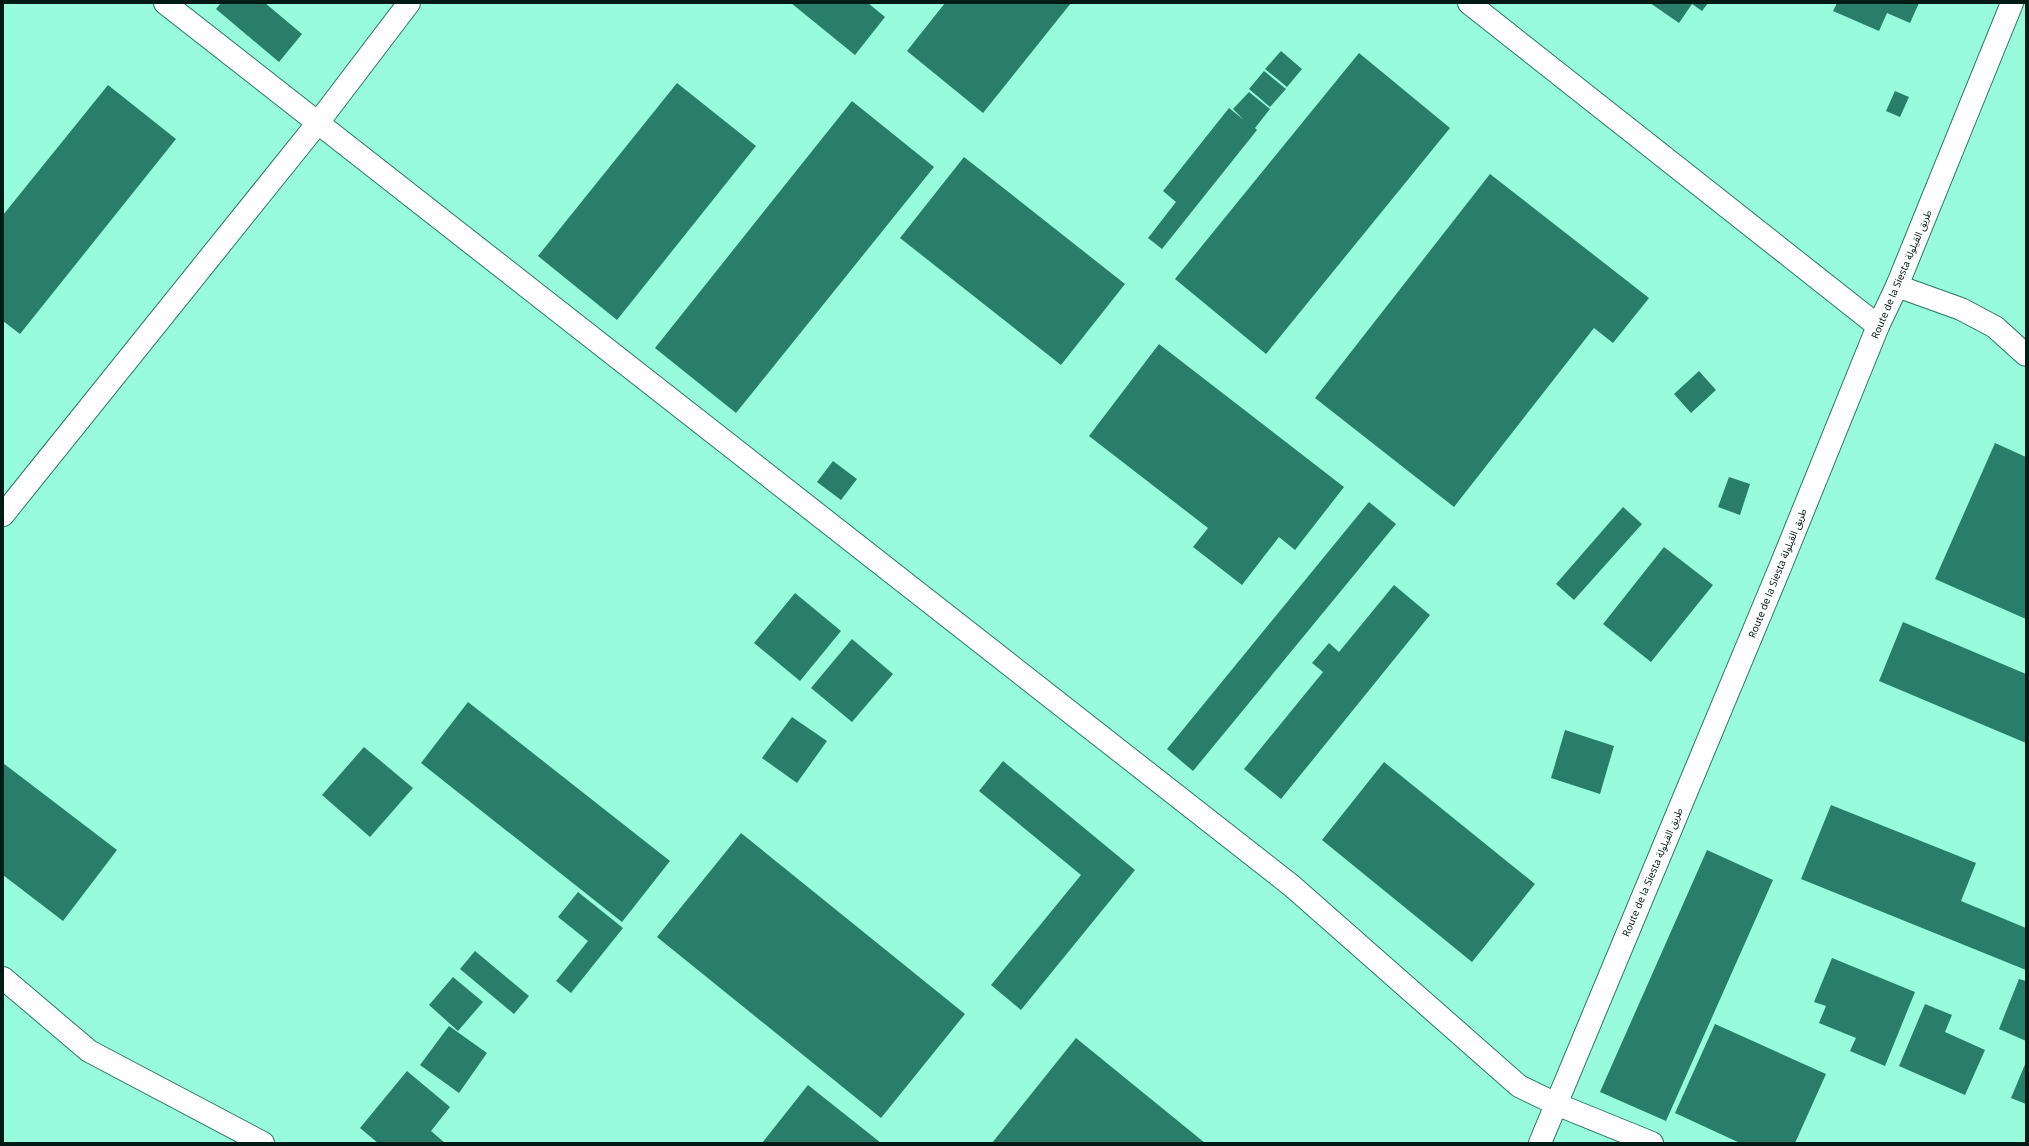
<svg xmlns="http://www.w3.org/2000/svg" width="2029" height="1146" viewBox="0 0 2029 1146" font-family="'Noto Sans','Noto Sans Arabic',sans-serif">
	<rect width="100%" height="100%" fill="#97fbdc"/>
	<!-- building -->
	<path fill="#287e68" d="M221 3H265L302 34 279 62 216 9Z
		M791 3H868L885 17 855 55Z
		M945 3H1071L983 113 907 51Z
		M1650 3H1708L1702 11 1692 4 1679 23Z
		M1837 3H1919L1910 23 1887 13 1879 31 1833 11Z
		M1281 51 1302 69 1287 87 1265 69Z
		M1359 53 1450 128 1266 354 1175 279Z
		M1264 71 1286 89 1270 107 1249 89Z
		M677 83 756 146 617 320 538 256Z
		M108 85 176 139 20 334 3 321V215Z
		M1895 91 1909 97 1900 117 1886 111Z
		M1249 92 1270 109 1255 128 1257 130 1162 249 1148 238 1176 202 1163 191 1229 108 1244 120 1233 109Z
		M852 101 934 167 736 413 655 348Z
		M964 157 1125 284 1061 365 900 238Z
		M1490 174 1649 298 1613 343 1594 328 1454 507 1315 398Z
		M1159 344 1344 487 1295 550 1279 537 1242 585 1193 547 1208 528 1089 436Z
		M1699 371 1716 390 1691 413 1674 394Z
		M1995 443 2026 457V619L1935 579Z
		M833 461 857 479 841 500 817 482Z
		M1729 477 1750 484 1740 515 1718 507Z
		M1369 502 1396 524 1193 771 1167 749Z
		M1623 507 1642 524 1574 600 1556 584Z
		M1664 547 1713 585 1651 662 1603 624Z
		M1394 585 1430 615 1281 799 1244 769 1323 672 1312 663 1329 643 1339 652Z
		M795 593 841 631 800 681 754 643Z
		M1903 622 2026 674V743L1879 681Z
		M852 639 893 674 852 722 811 688Z
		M468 702 670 861 622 922 421 763Z
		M792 717 827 741 797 783 762 758Z
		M1565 730 1614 746 1600 794 1551 778Z
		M364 747 413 788 370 837 322 795Z
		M1003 761 1135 870 1021 1010 991 985 1081 875 979 791Z
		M1384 762 1535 884 1472 962 1322 840Z
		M3 763 117 850 63 921 3 875Z
		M1831 805 1976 863 1961 901 2026 928V970L1801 879Z
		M741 833 965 1014 881 1118 657 937Z
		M1707 850 1773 880 1666 1121 1600 1092Z
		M578 892 623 928 571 993 556 981 588 941 558 917Z
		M475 951 529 996 514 1014 460 969Z
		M1832 958 1915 992 1885 1066 1850 1051 1856 1038 1819 1023 1826 1006 1814 1002Z
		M453 977 483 1002 458 1031 429 1005Z
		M2019 979 2026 981V1041L1999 1029Z
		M1925 1004 1952 1015 1945 1032 1985 1050 1965 1095 1899 1066Z
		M1715 1024 1826 1074 1795 1143H1740L1675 1113Z
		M449 1026 487 1053 459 1093 420 1065Z
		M1076 1038 1205 1143H992Z
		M2026 1062V1104L2011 1098Z
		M407 1071 450 1107 431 1131 445 1143H378L360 1128Z
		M808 1085 881 1143H762Z"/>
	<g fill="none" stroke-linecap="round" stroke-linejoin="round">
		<defs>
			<path id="minor" d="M165 3 1292 886 1519 1086 1556 1104 1652 1143
				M1469 3 1878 326
				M1897 286 1961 309 1995 327 2026 355
				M3 515 317 124 409 3
				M3 978 89 1051 263 1143"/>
			<path id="major" d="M1540 1143 1781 565 1878 326 1897 286 2012 3"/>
		</defs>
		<!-- minor casing -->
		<use href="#minor" stroke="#297864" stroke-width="24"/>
		<!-- major casing -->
		<use href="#major" stroke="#297864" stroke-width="24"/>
		<!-- minor -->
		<use href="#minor" stroke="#fff" stroke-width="22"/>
		<!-- major -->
		<use href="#major" stroke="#fff" stroke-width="22"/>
	</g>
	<g text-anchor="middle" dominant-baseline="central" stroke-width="4" stroke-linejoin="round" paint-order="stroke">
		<!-- street labels -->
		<g font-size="10" fill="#001b13" stroke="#fff">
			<text transform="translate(1901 274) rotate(-67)">Route de la Siesta طريق القيلولة</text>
			<text transform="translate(1777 573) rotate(-68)">Route de la Siesta طريق القيلولة</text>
			<text transform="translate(1652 872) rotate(-67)">Route de la Siesta طريق القيلولة</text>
		</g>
	</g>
	<!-- border -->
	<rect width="2029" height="1146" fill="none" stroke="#001b13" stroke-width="8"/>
</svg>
